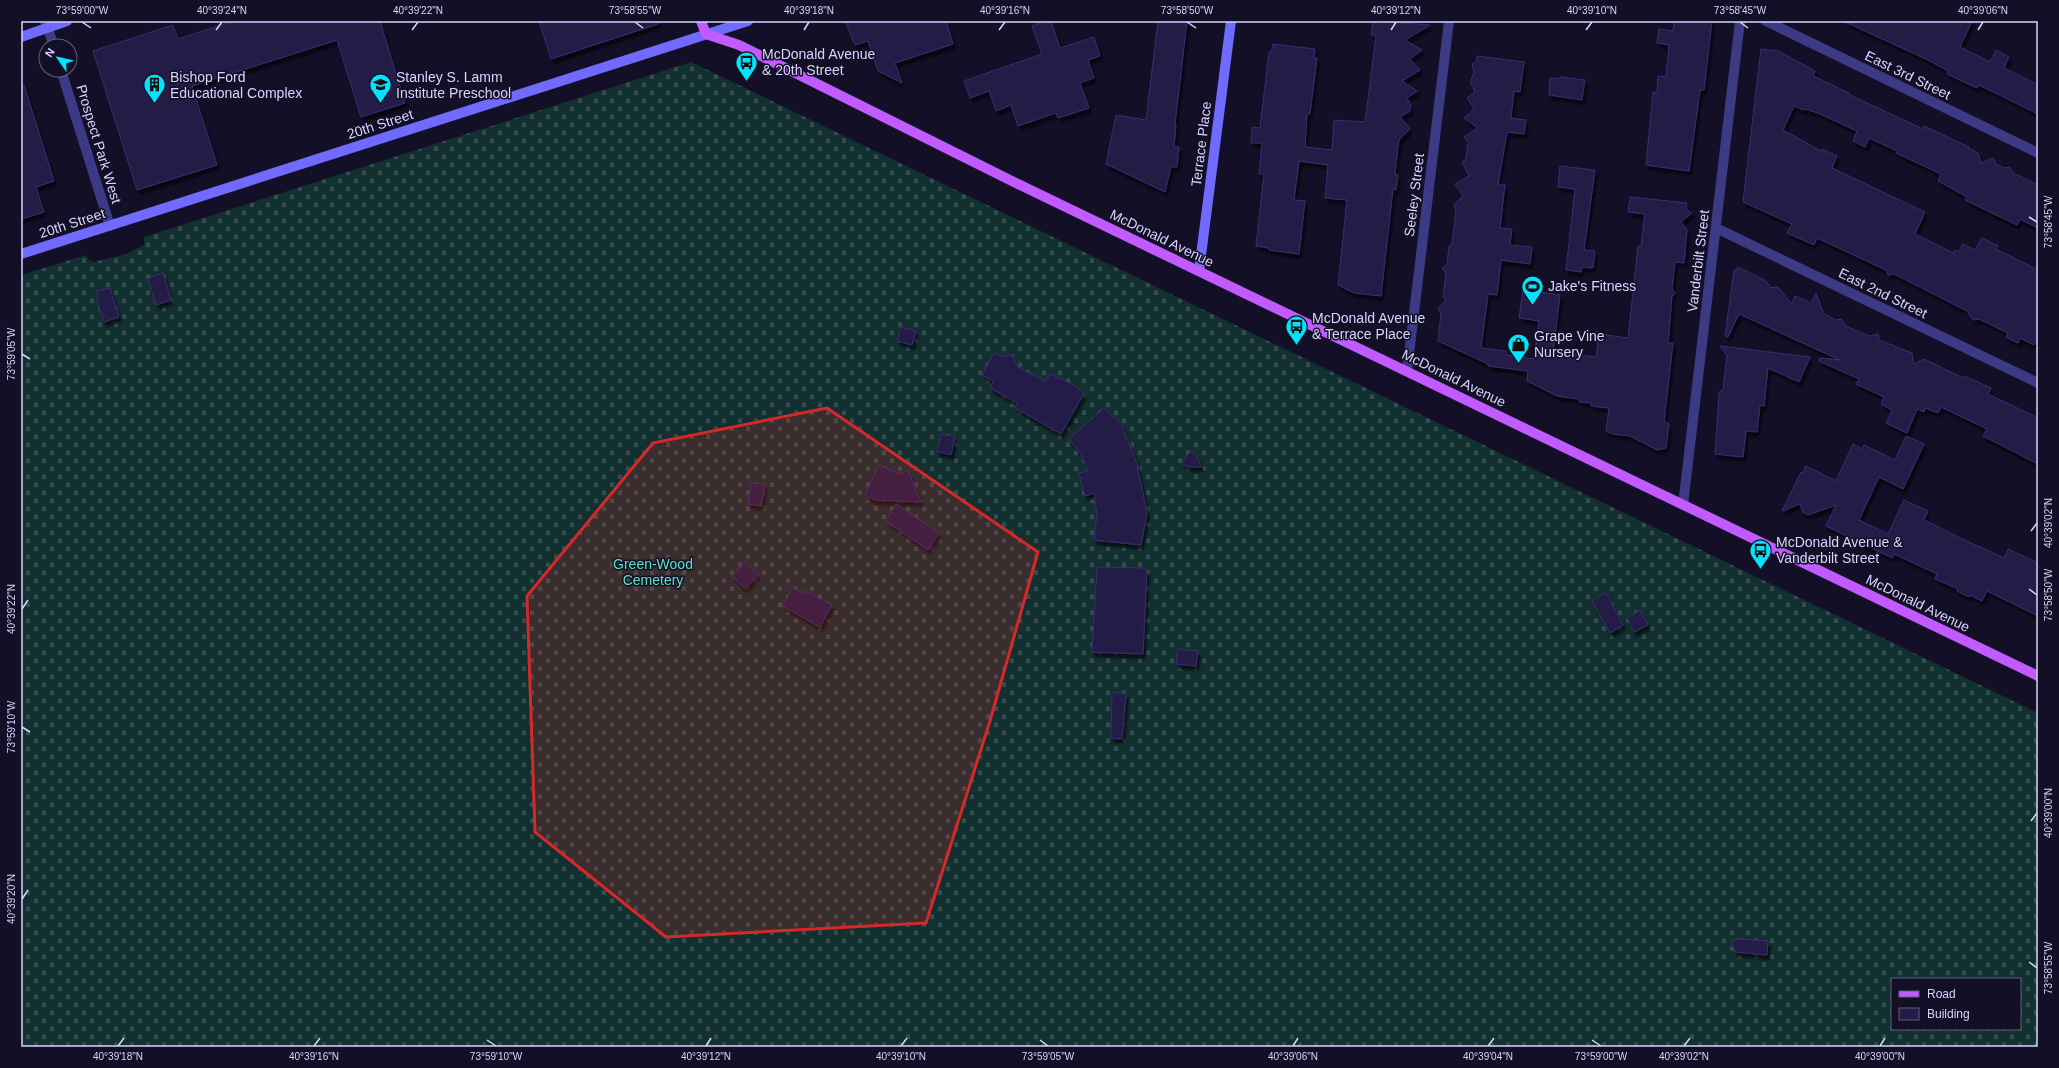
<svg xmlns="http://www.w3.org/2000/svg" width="2059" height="1068" viewBox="0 0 2059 1068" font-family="Arial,sans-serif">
	<defs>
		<pattern id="cemetery-stones" width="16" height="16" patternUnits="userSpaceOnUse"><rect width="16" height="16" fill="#12302f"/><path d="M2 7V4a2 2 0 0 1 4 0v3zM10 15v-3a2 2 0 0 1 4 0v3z" fill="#344d4e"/></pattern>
		<filter id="shadow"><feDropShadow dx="2.5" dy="4.5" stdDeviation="1" flood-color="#0009"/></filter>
	</defs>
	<rect width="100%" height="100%" fill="#130f26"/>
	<!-- cemetery -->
	<path fill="url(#cemetery-stones)" fill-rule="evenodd" d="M691 62 2038 713V1047H21V275L86 255 88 259 94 262 127 254 144 245V237ZM1892 979H2020V1029H1892Z"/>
	<!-- building -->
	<path fill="#241b47" stroke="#3b2d73" filter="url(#shadow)" d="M233 21H380L405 103 361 117 337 40 192 86 217 165 137 190 93 51 173 25 178 39Z
		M539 21H658V24L551 59Z
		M845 21H946L953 44 895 63 902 83 878 71 868 41 855 45Z
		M1046 21H1051L1060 48 1094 37 1100 56 1088 60 1094 78 1080 83 1089 108 1058 118 1056 113 1018 126 1011 105 996 111 989 91 970 98 964 81 1042 54 1032 26Z
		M1158 21H1187L1175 124 1176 125 1174 147H1179L1177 167H1171L1165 192 1106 164 1116 115 1146 120Z
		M1373 21 1430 25 1405 40 1422 50 1410 59 1420 70 1402 81 1417 91 1407 98 1411 105 1410 111 1400 117 1410 129 1399 140 1398 146 1395 174 1398 175 1396 190 1393 189 1381 296 1354 293 1338 285 1347 200 1325 198 1328 165 1299 161 1294 200 1305 201 1299 254 1269 250V248L1256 246 1264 174H1259L1262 143H1251L1252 127 1260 128 1269 52 1271 53 1273 44 1315 49 1314 58H1317L1310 114H1307L1305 147 1332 150 1334 120 1365 122 1376 36 1371 35Z
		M1674 21H1712L1704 90H1700L1689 171 1646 165 1653 92 1657 93 1658 76 1666 77 1669 45 1657 43 1659 29 1673 31Z
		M1843 21H1972L1960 47 1990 62 1996 50 2009 57 2004 68 2038 85V114L1979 85 1977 88 1947 74 1948 71 1928 60Z
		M1761 49 1778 51 1815 71 1813 76 1849 93 1848 94 1923 129 1924 126 1969 147 1968 148 1978 153 1981 163 1993 158 1996 164 2004 168 2010 167 2013 173 2038 185V228L2020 219 2017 225 1965 200 1967 197 1938 181 1941 174 1896 153 1897 151 1869 138 1865 147 1853 141 1857 131 1818 113 1805 109 1804 110 1794 106 1783 130 1821 151 1822 149 1837 156 1832 168 1925 212 1915 234 1953 253 1955 250 1959 252 1963 244 1975 250 1982 238 1998 246 1996 249 2038 270V337L2034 345 2020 338 2018 343 2006 337 2008 333 1979 319 1973 320 1967 311 1894 274 1888 275 1886 270 1817 238 1814 245 1787 233 1792 224 1743 202Z
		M1477 56 1524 62 1520 92 1514 91 1511 118 1526 120 1524 134 1507 132 1498 185H1505L1500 228 1512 229 1510 245 1532 247 1530 264 1501 260 1497 295 1488 294 1481 348 1506 351V355L1534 359 1539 321 1519 318 1523 290 1560 295 1553 352 1596 357 1599 334 1628 338 1638 246H1641L1645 214 1628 212 1630 197 1687 203 1686 209 1692 213 1681 222 1687 230 1684 263 1675 262 1672 288 1675 294 1672 296 1668 343H1673L1664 421 1669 424 1666 448 1657 450 1630 436 1613 434 1606 431 1609 408 1591 406V403L1579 402V399L1557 396 1527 381 1528 371 1488 366V364L1438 341 1441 313 1438 309 1446 300 1443 296 1446 273 1442 268 1447 265 1449 246 1452 244 1456 211 1454 205 1463 196 1455 184 1469 176 1462 162 1466 159 1468 142 1464 137 1478 128 1464 118 1474 109 1467 98 1475 92 1470 82 1474 73 1472 64 1477 61Z
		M1560 77 1585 80 1582 100 1549 95 1550 78 1560 79Z
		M21 85H24L54 181 36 187 44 212 21 219Z
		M1560 166 1595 170 1584 250 1595 251 1593 268 1582 267 1581 272 1566 270 1575 189 1558 187Z
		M1738 267 1766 281 1771 288 1778 287 1792 304 1795 296 1811 303 1816 293 1824 314 1836 320 1841 319 1846 326 1869 336 1878 334 1879 340 1912 353 1914 364 1924 359 1963 378 1964 376 1991 388 1988 394 2038 418V464L1983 436 1987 429 1941 407 1938 413 1925 408 1924 412 1917 409 1907 433 1886 423 1892 410 1881 404 1884 397 1856 384 1859 379 1819 361 1820 358 1840 360 1739 314 1728 337 1725 336 1734 270 1736 271Z
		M163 273 171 300 156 305 148 278Z
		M110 288 119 317 104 322 96 297H98L96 291Z
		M901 327 916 331 912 345 897 341Z
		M1720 346 1810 357 1799 382 1768 368 1764 406 1760 405 1757 432 1746 431 1743 457 1715 454 1719 395 1720 391 1723 390 1727 356Z
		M994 353 1002 357 1012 355 1018 367 1045 381 1050 374 1074 385 1084 393 1061 434 1015 408 1017 403 990 388 993 381 982 375Z
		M1104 408 1121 424 1137 464 1147 513 1141 545 1094 540 1097 515 1094 493 1085 496 1079 473 1088 471 1081 454 1069 439Z
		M941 434 955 437 951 455 937 451Z
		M1906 436 1924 444 1903 489 1879 477 1859 520 1888 534 1904 500 1928 511 1924 520 1956 536 2004 558 2008 549 2038 563V616L1987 591 1982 601 1970 595 1969 597 1957 591 1958 589 1935 579 1937 574 1894 554 1892 558 1826 526 1836 505 1808 515 1803 512 1800 504 1782 511 1801 472 1803 473 1806 466 1836 481 1853 444 1862 449 1864 445 1895 460Z
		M1192 451 1197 457 1201 467H1190L1182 464 1186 456Z
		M879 465 899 474 908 471 921 502 875 500 865 495Z
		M751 483 765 484 761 506 748 504Z
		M896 504 939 533 928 550 886 521Z
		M745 562 758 575 745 589 732 576Z
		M1097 567 1143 568 1147 570 1143 654 1092 652Z
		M793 588 803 593 805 591 832 605 820 627 782 606Z
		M1606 593 1623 625 1610 633 1592 601Z
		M1640 610 1648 625 1634 632 1627 618Z
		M1178 649 1198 651 1196 666 1176 664Z
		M1112 692 1126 694 1122 739 1111 738Z
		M1740 939 1768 941 1767 955 1735 952 1731 941Z"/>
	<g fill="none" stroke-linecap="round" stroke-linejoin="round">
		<!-- street -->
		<path stroke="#3d3a85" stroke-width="10" d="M45 21 54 46
			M1766 21 2038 153
			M61 70 110 226
			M1716 228 2038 383
			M1407 371 1449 21
			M1683 505 1740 21"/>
		<!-- secondary -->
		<path stroke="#6f6bff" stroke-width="10" d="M21 37 67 21
			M21 254 748 21
			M1199 271 1231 21"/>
		<!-- primary -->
		<path stroke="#c25bff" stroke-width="10" d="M701 21 706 34 739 45 1018 184 2038 676"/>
	</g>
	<!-- marked area -->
	<path fill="#d62828" fill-opacity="0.2" stroke="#d62828" stroke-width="3" stroke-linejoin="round" d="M827 408 1038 552 990 721 926 923 666 937 535 832 527 596 653 443Z"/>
	<!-- ticks -->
	<path fill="none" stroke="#d9d4ff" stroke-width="1.5" d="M82 22 91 28M635 22 643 28M1187 22 1196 28M1740 22 1748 28M216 30 222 22M412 30 418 22M804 30 809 22M999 30 1005 22M1391 30 1396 22M1586 30 1592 22M1978 30 1983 22M2029 217 2037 222M22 354 30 359M2031 531 2037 523M2029 589 2037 595M22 609 28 600M22 727 30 732M2031 821 2037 813M22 899 28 890M2029 962 2037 968M487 1040 496 1046M1040 1040 1048 1046M1592 1040 1601 1046M118 1046 124 1038M314 1046 320 1038M706 1046 711 1038M901 1046 907 1038M1293 1046 1298 1038M1488 1046 1494 1038M1684 1046 1690 1038M1880 1046 1885 1038"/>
	<!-- icons -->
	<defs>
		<symbol id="bus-pin" viewBox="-11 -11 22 30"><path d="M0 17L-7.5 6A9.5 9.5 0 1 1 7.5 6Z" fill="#00e5ff" stroke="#130f26"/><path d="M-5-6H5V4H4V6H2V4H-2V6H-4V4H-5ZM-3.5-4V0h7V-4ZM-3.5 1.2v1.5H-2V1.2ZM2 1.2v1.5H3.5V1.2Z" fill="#111"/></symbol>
		<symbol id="building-pin" viewBox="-11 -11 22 30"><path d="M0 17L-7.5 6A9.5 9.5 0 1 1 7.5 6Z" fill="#00e5ff" stroke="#130f26"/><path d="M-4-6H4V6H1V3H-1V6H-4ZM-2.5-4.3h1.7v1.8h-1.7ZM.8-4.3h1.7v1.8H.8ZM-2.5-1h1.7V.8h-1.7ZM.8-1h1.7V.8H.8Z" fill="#111"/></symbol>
		<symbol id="school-pin" viewBox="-11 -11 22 30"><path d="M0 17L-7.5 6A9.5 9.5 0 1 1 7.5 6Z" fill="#00e5ff" stroke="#130f26"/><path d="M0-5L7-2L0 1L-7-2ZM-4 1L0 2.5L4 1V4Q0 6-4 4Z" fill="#111"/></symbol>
		<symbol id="stadium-pin" viewBox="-11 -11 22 30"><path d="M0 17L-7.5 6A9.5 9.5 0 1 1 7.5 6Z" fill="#00e5ff" stroke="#130f26"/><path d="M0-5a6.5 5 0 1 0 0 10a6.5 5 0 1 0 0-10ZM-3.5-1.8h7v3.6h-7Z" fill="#111"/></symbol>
		<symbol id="shop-pin" viewBox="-11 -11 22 30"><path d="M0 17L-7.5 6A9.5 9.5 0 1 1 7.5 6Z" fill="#00e5ff" stroke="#130f26"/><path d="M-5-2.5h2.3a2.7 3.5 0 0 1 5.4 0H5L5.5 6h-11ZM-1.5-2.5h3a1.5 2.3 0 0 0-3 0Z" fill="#111"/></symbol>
	</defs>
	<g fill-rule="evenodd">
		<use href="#bus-pin" x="734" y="50" width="25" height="34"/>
		<use href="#building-pin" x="142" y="72" width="25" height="34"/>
		<use href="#school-pin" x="368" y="72" width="25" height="34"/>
		<use href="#stadium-pin" x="1520" y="274" width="25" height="34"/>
		<use href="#bus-pin" x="1284" y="314" width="25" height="34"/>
		<use href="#shop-pin" x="1506" y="332" width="25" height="34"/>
		<use href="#bus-pin" x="1748" y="538" width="25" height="34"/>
	</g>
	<g text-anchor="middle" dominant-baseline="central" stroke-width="3" stroke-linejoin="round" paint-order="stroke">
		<!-- poi labels -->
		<g font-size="14" fill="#d9d4ff" stroke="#130f26" text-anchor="start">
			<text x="762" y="54">McDonald Avenue<tspan x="762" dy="16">&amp; 20th Street</tspan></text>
			<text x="170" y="77">Bishop Ford<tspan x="170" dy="16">Educational Complex</tspan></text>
			<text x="396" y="77">Stanley S. Lamm<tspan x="396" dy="16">Institute Preschool</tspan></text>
			<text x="1548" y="286">Jake's Fitness</text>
			<text x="1312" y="318">McDonald Avenue<tspan x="1312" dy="16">&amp; Terrace Place</tspan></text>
			<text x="1534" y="336">Grape Vine<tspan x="1534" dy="16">Nursery</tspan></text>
			<text x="1776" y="542">McDonald Avenue &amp;<tspan x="1776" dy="16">Vanderbilt Street</tspan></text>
		</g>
		<!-- street labels -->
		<g font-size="14" fill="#d9d4ff" stroke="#130f26">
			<text transform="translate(1908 75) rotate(26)">East 3rd Street</text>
			<text transform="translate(380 124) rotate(-18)">20th Street</text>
			<text transform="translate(99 144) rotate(73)">Prospect Park West</text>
			<text transform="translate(1201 144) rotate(-83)">Terrace Place</text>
			<text transform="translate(1414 195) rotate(-83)">Seeley Street</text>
			<text transform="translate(72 223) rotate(-18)">20th Street</text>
			<text transform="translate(1162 238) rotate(26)">McDonald Avenue</text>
			<text transform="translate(1698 261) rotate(-83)">Vanderbilt Street</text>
			<text transform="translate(1883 293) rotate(26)">East 2nd Street</text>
			<text transform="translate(1454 378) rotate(26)">McDonald Avenue</text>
			<text transform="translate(1918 603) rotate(26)">McDonald Avenue</text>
		</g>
		<!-- park labels -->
		<g font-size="14" fill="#5fe0c0" stroke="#130f26">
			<text x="653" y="564">Green-Wood<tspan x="653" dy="16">Cemetery</tspan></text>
		</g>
	</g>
	<!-- border -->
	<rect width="2059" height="1068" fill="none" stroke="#130f26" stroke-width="44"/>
	<!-- legend -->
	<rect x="1891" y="978" width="130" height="52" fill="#130f26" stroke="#625e7d"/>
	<rect x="1899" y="991" width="20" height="6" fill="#c25bff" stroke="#625e7d"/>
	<text x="1927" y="998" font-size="12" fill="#d9d4ff">Road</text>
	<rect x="1899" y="1008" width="20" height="12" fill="#241b47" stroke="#625e7d"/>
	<text x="1927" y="1018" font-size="12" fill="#d9d4ff">Building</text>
	<!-- north arrow -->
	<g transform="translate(58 58) rotate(304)"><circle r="19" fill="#130f26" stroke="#625e7d"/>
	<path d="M0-3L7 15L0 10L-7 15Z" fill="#00e5ff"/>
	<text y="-6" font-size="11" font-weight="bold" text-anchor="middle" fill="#d9d4ff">N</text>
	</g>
	<rect x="22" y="22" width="2015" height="1024" fill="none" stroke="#d9d4ff" stroke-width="1.5"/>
	<g font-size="10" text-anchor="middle" fill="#d9d4ff">
		<text x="82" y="14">73°59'00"W</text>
		<text x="222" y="14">40°39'24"N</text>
		<text x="418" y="14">40°39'22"N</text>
		<text x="635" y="14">73°58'55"W</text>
		<text x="809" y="14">40°39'18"N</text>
		<text x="1005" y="14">40°39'16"N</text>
		<text x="1187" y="14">73°58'50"W</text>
		<text x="1396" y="14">40°39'12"N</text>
		<text x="1592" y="14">40°39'10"N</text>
		<text x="1740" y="14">73°58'45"W</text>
		<text x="1983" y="14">40°39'06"N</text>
		<text transform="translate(2048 222) rotate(-90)" y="4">73°58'45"W</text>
		<text transform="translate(11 354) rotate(-90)" y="4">73°59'05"W</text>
		<text transform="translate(2048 523) rotate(-90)" y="4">40°39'02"N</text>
		<text transform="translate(2048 595) rotate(-90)" y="4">73°58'50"W</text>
		<text transform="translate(11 609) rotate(-90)" y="4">40°39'22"N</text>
		<text transform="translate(11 727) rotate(-90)" y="4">73°59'10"W</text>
		<text transform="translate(2048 813) rotate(-90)" y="4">40°39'00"N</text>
		<text transform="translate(11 899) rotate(-90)" y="4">40°39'20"N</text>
		<text transform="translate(2048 968) rotate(-90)" y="4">73°58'55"W</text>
		<text x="118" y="1060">40°39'18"N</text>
		<text x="314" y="1060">40°39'16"N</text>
		<text x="496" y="1060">73°59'10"W</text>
		<text x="706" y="1060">40°39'12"N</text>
		<text x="901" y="1060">40°39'10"N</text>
		<text x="1048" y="1060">73°59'05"W</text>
		<text x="1293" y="1060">40°39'06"N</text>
		<text x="1488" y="1060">40°39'04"N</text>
		<text x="1601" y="1060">73°59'00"W</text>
		<text x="1684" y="1060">40°39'02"N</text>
		<text x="1880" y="1060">40°39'00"N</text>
	</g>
</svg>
